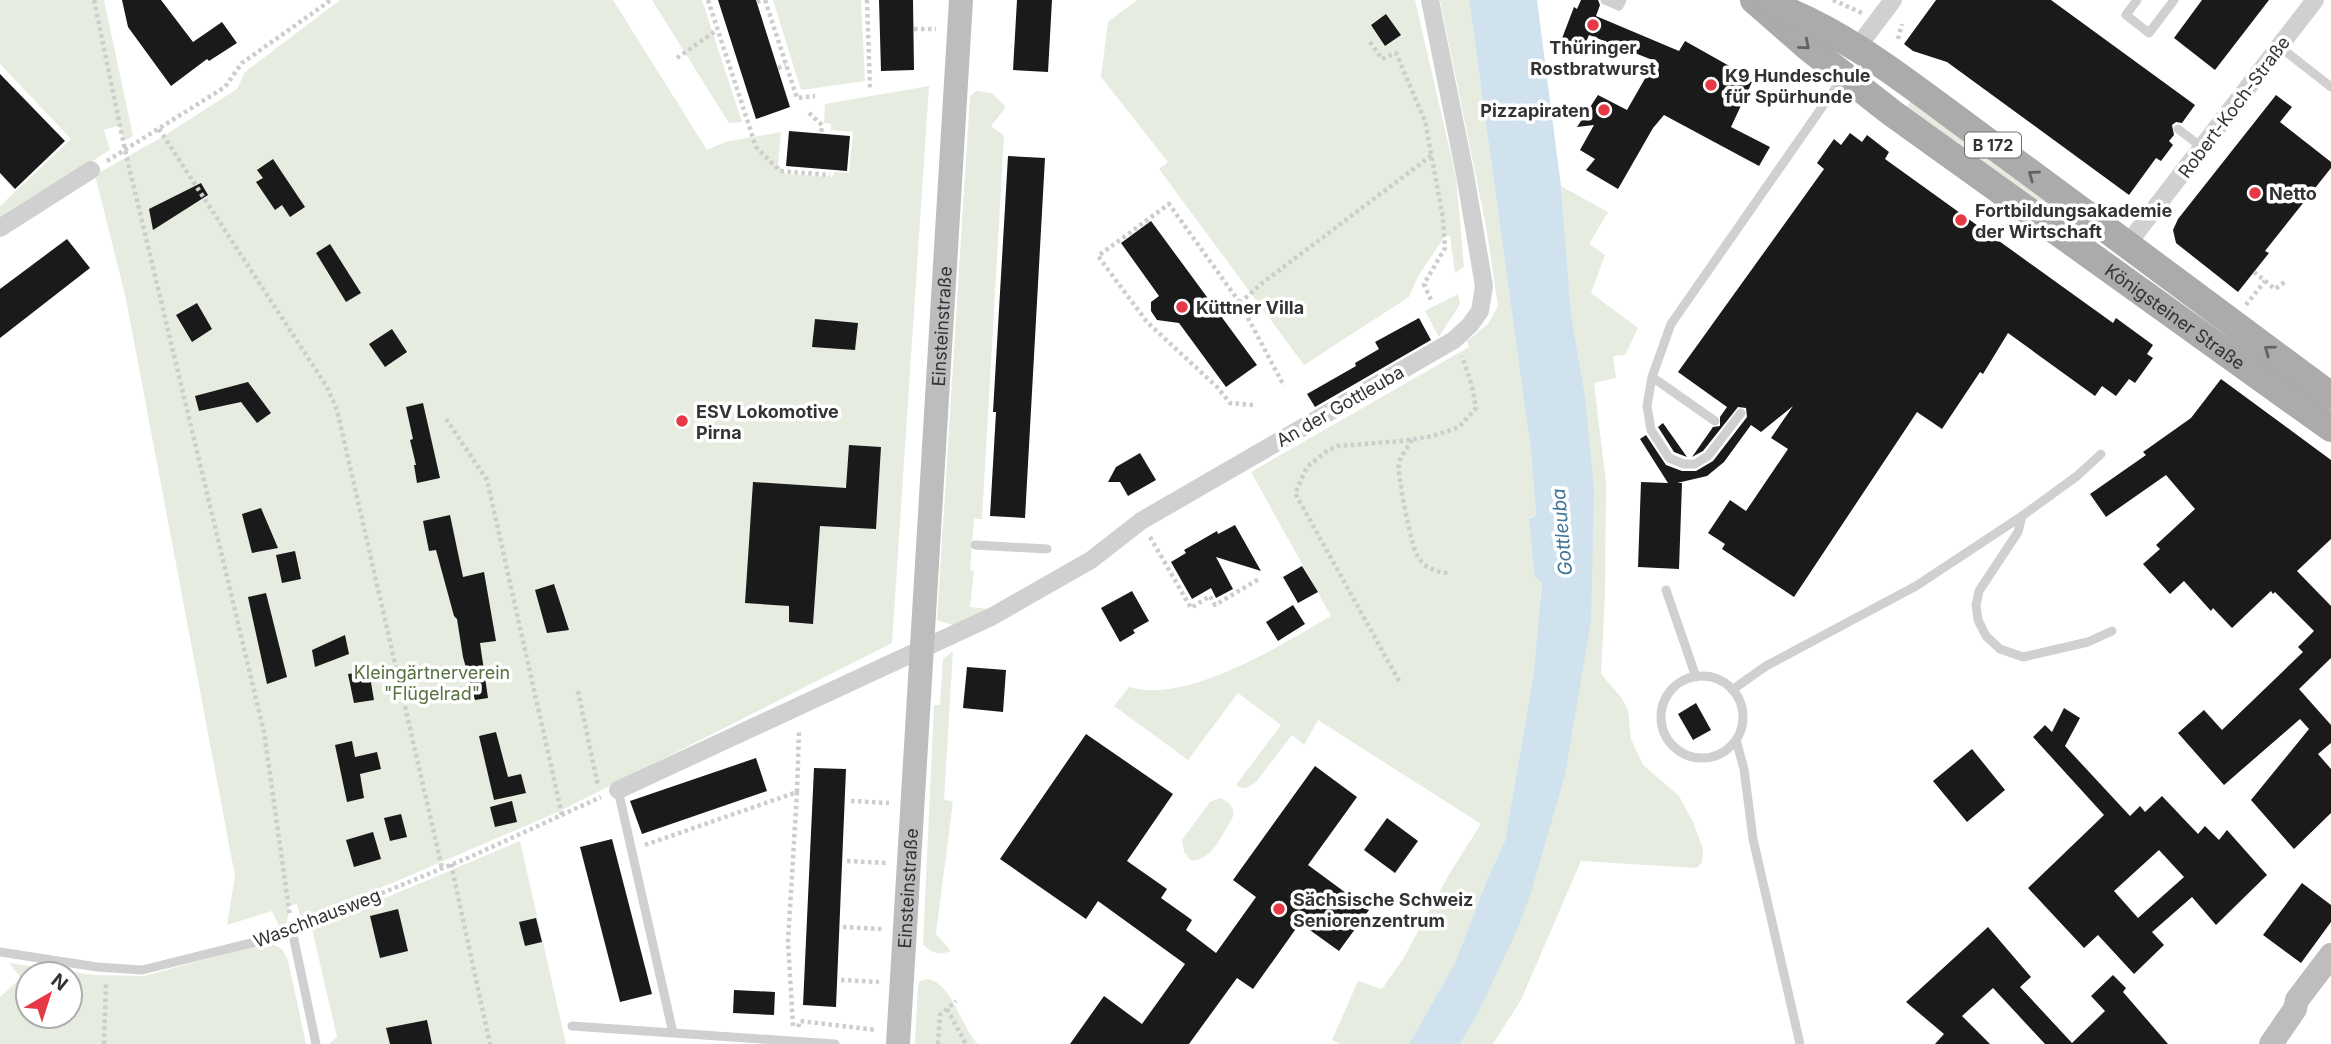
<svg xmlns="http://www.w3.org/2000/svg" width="2331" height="1044" viewBox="0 0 2331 1044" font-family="Inter,sans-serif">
	<rect width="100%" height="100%" fill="#fff"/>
	<!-- green -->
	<path fill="#e6ecdf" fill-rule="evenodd" d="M0 0H104L133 136 124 141 119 125 104 130 110 150 0 219V206L71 139 0 64Z
		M340 0H613L707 150 725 142 781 132 778 165 786 174 833 177 834 172 849 173 853 132 831 130V124L824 123 825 104 929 86 892 643 558 812 392 883 301 919 297 904 289 906 287 923 279 926 272 911 227 925 235 876 126 299 95 175 164 136 237 89 245 72Z
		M652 0H702L742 122 729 123Z
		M773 0H861L865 81 801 90Z
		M1137 0H1415L1456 177 1464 267 1455 273 1450 236H1445L1418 276 1409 297 1304 365 1159 169 1168 162 1101 77 1108 22Z
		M1440 0H1469L1531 452 1536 516 1529 517 1534 575 1542 582 1533 677 1505 841 1487 880 1455 963 1409 1044H1340L1332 1040 1358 981 1382 989 1403 959 1448 876 1481 824 1318 720 1304 745 1292 735 1256 782C1249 787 1243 791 1236 785L1281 725 1238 693 1188 760 1114 706 1129 687C1187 705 1281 645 1331 616L1251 472 1469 347 1467 341 1488 324 1498 306 1486 226Z
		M976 91 992 93 1006 107 991 126 1004 136 982 519H974L970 570 974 571 970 607 989 609 953 625 937 620 970 96Z
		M1911 100 2094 236 2093 238 2091 239 1907 107Z
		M1561 186 1608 212 1589 244 1605 255 1591 293 1638 328 1625 355 1613 356 1616 378 1594 383 1606 483 1605 594 1601 674 1621 697 1628 710 1631 739 1643 765 1679 796 1693 822 1703 849 1702 862 1697 868 1581 861 1521 1000 1493 1044H1460L1475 1019 1585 396 1571 313Z
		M1458 294 1460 304 1439 337 1425 311Z
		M953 651 944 800 953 801 936 934 951 951C938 956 932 953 923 944L934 705H940L943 659Z
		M1220 798C1230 802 1236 809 1232 819 1222 834 1211 863 1190 860L1184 852 1182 840 1210 802Z
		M520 841 566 1044H329L337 1037 312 929Z
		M269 942 282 949 288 960 306 1044H0V997L21 978 9 963 94 975 144 976ZM28 974H70V1016H28Z
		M927 979C952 982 960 1026 978 1044H915L918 986 920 981Z"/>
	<!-- water -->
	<path fill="#cfe2ee" d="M1469 0H1537L1561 186 1571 313 1585 396 1594 490 1591 621 1565 775 1532 889 1518 928 1475 1019 1460 1044H1409L1455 963 1487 880 1505 841 1533 677 1542 583 1534 575 1529 518 1536 516 1531 452Z"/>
	<!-- building -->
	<path fill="#1a1a1a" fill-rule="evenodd" d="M122 0H161L193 42 222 22 237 43 209 61 207 59 171 86 128 27Z
		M718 0H756L790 107 756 119Z
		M879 0H913L914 70 881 71Z
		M1017 0H1052L1048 72 1013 70Z
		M1581 0H1598L1600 5 1596 16 1679 51 1685 41 1740 72 1739 76 1752 82 1731 127 1770 147 1759 166 1664 115 1653 128 1618 189 1586 170 1595 159 1580 150 1594 125 1577 127 1598 95 1627 110 1655 61 1589 35 1583 49 1561 41 1574 7 1577 9Z
		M1936 0H2051L2195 105 2182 123 2176 122 2172 125 2174 135 2169 141 2173 145 2161 161 2156 158 2129 195 1947 62 1913 51 1904 44Z
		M2202 0H2269L2215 70 2174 38Z
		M1386 14 1401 35 1385 46 1371 25Z
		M0 74 65 141 15 189 0 173Z
		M2276 95 2292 107 2280 122 2331 162V168L2265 251 2269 253 2238 292 2176 243 2173 230 2178 219Z
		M789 131 850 136 847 171 786 166Z
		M1850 133 1862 142 1867 135 1889 152 1885 159 2113 323 2116 318 2153 345 2147 354 2153 358 2135 383 2129 379 2116 396 2102 386 2095 396 2008 333 1983 374 1980 372 1942 429 1917 412 1794 597 1722 549 1725 544 1708 533 1730 500 1746 511 1788 449 1771 438 1793 406 1761 432 1751 425 1724 462 1707 476 1677 483H1682L1679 569 1638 567 1641 482 1668 483 1640 439 1646 435 1666 465 1682 471H1696L1713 461 1747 417 1746 408 1738 407 1703 451 1692 457 1713 427 1720 426V417L1727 407 1678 372 1824 169 1817 163 1834 139 1841 145Z
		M1008 156 1045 158 1025 518 990 516 996 412H993Z
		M273 159 305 207 290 217 282 205 275 210 256 182 263 178 257 170Z
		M201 183 208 195 153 230 149 209Z
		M1151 221 1257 365 1226 387 1179 323 1157 320 1151 311V302L1159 296 1121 243Z
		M67 239 90 268 0 338V289Z
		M330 244 361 293 346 302 316 253Z
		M197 303 212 329 192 342 176 315Z
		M1419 318 1431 340 1315 407 1307 394 1356 366 1355 363 1379 349 1375 342Z
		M815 319 858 323 855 350 812 347Z
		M392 329 407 352 385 367 369 344Z
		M2221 379 2331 460V539L2297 571 2331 606V658L2299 689 2331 725V743L2318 754 2331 769V813L2294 849 2251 800 2309 729 2300 719 2224 785 2178 733 2204 710 2222 730 2303 652 2298 647 2314 631 2275 592 2273 594 2271 591 2232 628 2213 608 2211 611 2184 581 2170 594 2143 564 2160 549 2156 545 2195 509 2166 475 2106 517 2090 494 2146 455 2143 452 2191 418Z
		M248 382 271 413 257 423 241 402 199 411 195 396Z
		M423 403 440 478 417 483 414 465H416L410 440 413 439 406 407Z
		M1663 423 1687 457 1674 452 1658 427Z
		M849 445 881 447 876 529 820 526 813 624 789 622V606L745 603 753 482 846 488Z
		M1140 453 1156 480 1128 496 1120 482H1108L1116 467Z
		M261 508 278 548 252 553 242 514Z
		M450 515 463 577 484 572 496 641 480 643 488 698 475 700 463 657 457 619 454 616 436 550 429 551 423 521Z
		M1235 525 1261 571 1216 557 1233 589 1216 598 1211 588 1192 599 1171 562 1186 553 1184 550 1217 531 1218 534Z
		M295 551 301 579 282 583 276 555Z
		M1302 566 1318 592 1298 603 1283 577Z
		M554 584 569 630 547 633 535 590Z
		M1132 591 1149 621 1133 630 1135 633 1120 642 1101 608Z
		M266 593 287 677 267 684 248 597Z
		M1293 605 1305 624 1278 641 1266 622Z
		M345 635 349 654 315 667 312 650Z
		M967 667 1006 670 1003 712 963 708Z
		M369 671 374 700 354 703 348 674Z
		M1696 703 1711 730 1693 740 1678 714Z
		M2064 708 2080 718 2065 746 2130 816 2140 806 2145 812 2162 796 2198 834 2205 826 2219 840 2227 830 2267 875 2216 925 2192 897 2152 932 2164 945 2134 974 2098 935 2084 948 2028 888 2104 815 2033 737 2045 725 2052 732ZM2159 850 2184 877 2138 918 2114 891Z
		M496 732 508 777 521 774 526 793 494 800 479 736Z
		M1086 734 1173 794 1127 861 1167 889 1161 898 1192 920 1186 930 1216 953 1256 897 1233 880 1315 766 1357 797 1308 865 1369 910 1339 951 1300 923 1253 989 1237 978 1189 1044H1070L1104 996 1142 1024 1185 964 1098 901 1086 919 1000 859Z
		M352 741 355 757 377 752 381 769 360 774 364 798 347 802 335 745Z
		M1972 749 2005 790 1967 822 1933 781Z
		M756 758 767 791 642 834 630 801Z
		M814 768 846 769 836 1007 803 1005Z
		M512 801 517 822 495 827 490 807Z
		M401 814 407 837 390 841 384 818Z
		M1387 818 1418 841 1395 873 1364 850Z
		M373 832 381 859 354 867 346 840Z
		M612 839 652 994 620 1002 580 847Z
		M2302 883 2331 905V922L2301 963 2263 935Z
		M398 909 408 951 380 958 370 916Z
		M536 918 542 942 525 946 519 922Z
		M1988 927 2031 977 2020 987 2072 1043 2105 1011 2091 996 2113 975 2126 988 2123 992 2168 1044H2045L1993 988 1962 1016 1990 1044H1935L1944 1034 1906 1002Z
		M734 990 775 992 774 1015 733 1013Z
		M427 1020 432 1044H390L386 1028Z"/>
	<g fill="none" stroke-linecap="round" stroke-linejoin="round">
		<!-- path -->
		<path stroke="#cdcdcd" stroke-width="4.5" stroke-dasharray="3.5 3.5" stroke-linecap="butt" d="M94 0 125 150 264 732 290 916
			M708 0 756 147 780 171 830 175
			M765 0 797 98 815 96
			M867 0 870 88
			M1833 0 1862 13
			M757 2 764 0
			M914 29H936
			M1898 39 1902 24
			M1370 42 1382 59 1396 53 1425 121 1443 218 1445 248 1424 284 1431 300
			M677 58 717 30
			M778 68 786 66
			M809 113 822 125 821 134
			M159 129 327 387 337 410 442 868
			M107 161 225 87 242 63 331 0
			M2254 272 2275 289 2285 282
			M1240 303 1261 284 1432 155
			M2246 305 2265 281
			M1253 405 1230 403 1217 387 1147 322 1098 256 1169 204 1240 303 1284 386
			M446 419 487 480 562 815
			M1412 440C1408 447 1400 456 1399 464 1397 474 1411 545 1417 555 1423 567 1435 572 1448 573
			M1150 537 1191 608 1210 596 1215 605 1259 579
			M1399 681 1295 493 1307 467 1327 451 1337 446 1403 441 1433 436 1459 427 1476 408 1472 386 1462 356
			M578 691 598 786
			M851 801 889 803
			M645 845 797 792 799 730
			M847 861 886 863
			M451 864 490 1044
			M304 925 470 857 601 797
			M843 927 883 929
			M841 980 879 982
			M947 1009 966 1044
			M793 1026 788 942 797 792
			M798 1027 800 1021 876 1030
			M104 1044 106 982
			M938 1044 940 1015 956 1001"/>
		<!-- lane -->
		<path stroke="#d0d0d0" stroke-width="9" d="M1605 0 1619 6 1622 0
			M2137 0 2126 15 2149 33 2174 0
			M2280 47 2331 87
			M2178 129 2203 148
			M1652 377 1715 421
			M1741 413 1708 456 1695 464H1684L1669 458 1651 430 1647 406 1652 377 1671 324 1843 77
			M2101 454 2077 476 2022 516 2018 532 1979 591 1976 605 1978 620 1986 636 2000 649 2023 657 2088 642 2112 631
			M975 545 1047 549
			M1666 590 1696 677
			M1661 717a41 41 0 1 1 82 0a41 41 0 1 1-82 0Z
			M1732 690 1766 666 1916 586 2022 516
			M1736 740 1744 769 1753 839 1800 1044
			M618 790 673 1033
			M0 952 97 967 142 970 259 941 292 930 316 1044
			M572 1026 835 1044"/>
		<!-- street -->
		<path stroke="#d0d0d0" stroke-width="18" d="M1856 49 1893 0
			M0 228 91 170
			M2126 246 2315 0
			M618 790 991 617 1091 560 1141 521 1454 340 1470 325 1480 311 1484 286 1465 174 1430 0"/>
		<!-- secondary -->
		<g stroke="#bdbdbd" stroke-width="24">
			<path id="s1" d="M898 1044 961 0"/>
			<path d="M2271 1044 2295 1009 2297 1000 2331 955"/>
		</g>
		<!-- primary -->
		<g stroke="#ababab" stroke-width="28">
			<path id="s2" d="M1754 0 1809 48 1892 113 2331 428"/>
			<path d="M1769 4C1846 31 1915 89 1980 136 2098 222 2214 310 2331 396"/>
		</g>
	</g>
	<!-- one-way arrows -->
	<defs><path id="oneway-chevron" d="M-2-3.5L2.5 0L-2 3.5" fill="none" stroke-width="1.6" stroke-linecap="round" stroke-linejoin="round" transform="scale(1.75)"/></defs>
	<g stroke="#636363">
		<use href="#oneway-chevron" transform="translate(1805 45) rotate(40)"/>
		<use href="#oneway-chevron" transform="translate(2033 175) rotate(-144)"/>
		<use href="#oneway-chevron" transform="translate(2269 350) rotate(-144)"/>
	</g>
	<!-- markers -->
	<g fill="#e63946" stroke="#fff" stroke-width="2.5">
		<circle cx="1593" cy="25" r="7"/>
		<circle cx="1711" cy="85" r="7"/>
		<circle cx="1604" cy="110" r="7"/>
		<circle cx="2255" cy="193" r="7"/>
		<circle cx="1961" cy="220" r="7"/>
		<circle cx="1182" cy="307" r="7"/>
		<circle cx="682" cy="421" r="7"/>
		<circle cx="1279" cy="909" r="7"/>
	</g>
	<g text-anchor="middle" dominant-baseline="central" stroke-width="7" stroke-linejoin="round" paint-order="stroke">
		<!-- shield labels -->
		<rect fill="#fff" stroke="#707070" stroke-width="2" x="1965" y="132.5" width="56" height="25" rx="5"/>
		<g font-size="16" font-weight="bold" fill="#333">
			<text x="1993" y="145">B 172</text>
		</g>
		<!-- poi labels -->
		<g font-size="18" font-weight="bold" fill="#333" stroke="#fff" text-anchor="start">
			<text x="1593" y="47" text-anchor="middle">Thüringer<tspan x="1593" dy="21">Rostbratwurst</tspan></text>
			<text x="1725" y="75">K9 Hundeschule<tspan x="1725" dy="21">für Spürhunde</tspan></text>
			<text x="1590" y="110" text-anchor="end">Pizzapiraten</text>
			<text x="2269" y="193">Netto</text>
			<text x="1975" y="210">Fortbildungsakademie<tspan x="1975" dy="21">der Wirtschaft</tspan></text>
			<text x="1196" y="307">Küttner Villa</text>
			<text x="696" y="411">ESV Lokomotive<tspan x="696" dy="21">Pirna</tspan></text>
			<text x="1293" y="899">Sächsische Schweiz<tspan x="1293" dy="21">Seniorenzentrum</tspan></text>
		</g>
		<!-- street labels -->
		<g font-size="18" fill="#333" stroke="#fff">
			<text transform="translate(2234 107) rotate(-53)">Robert-Koch-Straße</text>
			<text stroke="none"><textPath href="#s2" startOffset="527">Königsteiner Straße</textPath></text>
			<text stroke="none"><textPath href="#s1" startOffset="719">Einsteinstraße</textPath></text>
			<text transform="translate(1340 406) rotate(-30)">An der Gottleuba</text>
			<text stroke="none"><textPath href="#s1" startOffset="156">Einsteinstraße</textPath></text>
			<text transform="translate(317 918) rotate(-21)">Waschhausweg</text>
		</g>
		<!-- park labels -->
		<g font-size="18" fill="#56703f" stroke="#fff">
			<text x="432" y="672">Kleingärtnerverein<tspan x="432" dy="21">"Flügelrad"</tspan></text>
		</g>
		<!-- water labels -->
		<g font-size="19" font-style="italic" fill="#3f7597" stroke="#fff">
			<text transform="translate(1562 532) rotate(-95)">Gottleuba</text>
		</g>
	</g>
	<!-- north arrow -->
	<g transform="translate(49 995) rotate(39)"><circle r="33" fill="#ffffff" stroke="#adadad" stroke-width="2"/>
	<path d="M0-5L12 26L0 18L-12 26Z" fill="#e63946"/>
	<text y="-10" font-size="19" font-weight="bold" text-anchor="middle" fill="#333333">N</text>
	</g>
</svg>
